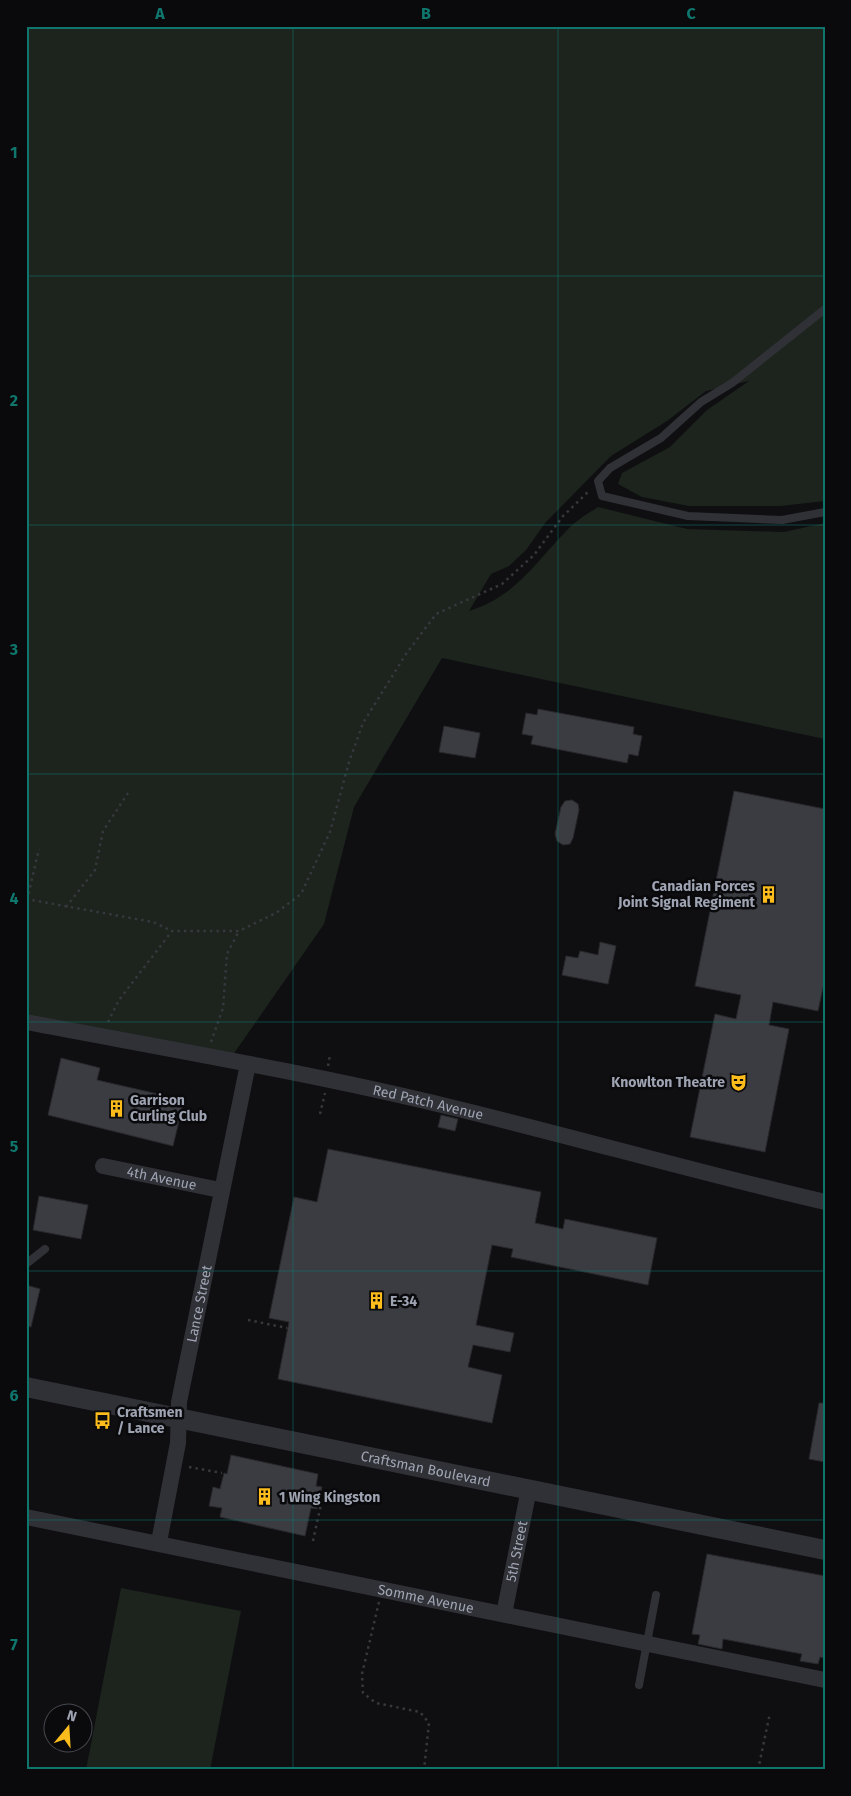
<svg xmlns="http://www.w3.org/2000/svg" width="851" height="1796" viewBox="0 0 851 1796" font-family="'Fira Sans',sans-serif">
	<rect width="100%" height="100%" fill="#0f0f11"/>
	<!-- green -->
	<path fill="#1c241d" d="M26 26H825V501L780 506H689L642 497 618 484 622 473 670 447 707 410 749 381 706 391 667 421 611 456 546 522 526 550 509 566 491 574 469 611C516 597 537 560 570 527 578 519 589 513 598 507L687 529 784 532 825 523V739L442 658 354 807 324 924 226 1065 26 1021Z
		M121 1588 241 1611 210 1770H86Z"/>
	<!-- building -->
	<path fill="#3b3c41" stroke="#29292d" d="M538 709 634 727 633 734 642 736 638 756 629 754 627 763 531 744 533 736 522 734 526 713 537 715Z
		M444 726 480 733 475 758 439 752Z
		M734 791 825 809V978L818 1011 773 1002 769 1025 789 1029 765 1152 690 1137 715 1014 736 1019 741 995 695 986Z
		M572 800 578 804 579 810 573 838 570 844 563 845 557 841 555 834 561 807 565 801Z
		M600 942 616 946 608 984 562 975 566 956 578 958 580 951 598 955Z
		M61 1058 100 1068 97 1080 184 1100 173 1146 48 1115Z
		M441 1115 458 1119 455 1131 438 1127Z
		M328 1149 541 1192 535 1223 563 1229 565 1219 657 1238 648 1285 511 1257 513 1249 492 1245 476 1325 514 1333 510 1352 473 1345 468 1367 502 1375 492 1423 278 1379 289 1322 269 1318 294 1197 317 1202Z
		M39 1196 88 1205 81 1239 33 1230Z
		M26 1285 40 1289 31 1327 26 1326Z
		M819 1403H825V1462L809 1459Z
		M231 1455 318 1474 316 1486 322 1487 317 1509 311 1508 305 1536 220 1517 222 1508 209 1506 213 1487 220 1489 224 1473 227 1474Z
		M707 1554 825 1576V1658L820 1657 818 1664 800 1661 802 1654 723 1639 722 1649 698 1644 700 1635 692 1634Z"/>
	<g fill="none" stroke-linecap="round" stroke-linejoin="round">
		<!-- path -->
		<path stroke="#36383d" stroke-width="2.5" stroke-dasharray="2.5 4" stroke-linecap="butt" d="M26 899 153 922 172 931
			M27 900 39 849
			M66 907 95 870 103 831 128 793
			M108 1022 119 1000 172 931H239L276 913 301 894 330 832 349 762 363 723 406 654 436 614 502 584 534 555 563 516 590 490
			M211 1042 223 1008 227 954 239 931
			M328 1066 330 1055
			M320 1114 325 1093
			M248 1320 287 1328
			M189 1467 222 1473
			M313 1541 323 1495 348 1500
			M379 1602 362 1674 363 1693 376 1703 420 1712 429 1723 424 1770
			M758 1770 770 1713"/>
		<!-- service -->
		<path stroke="#303136" stroke-width="8" d="M825 309 732 383 701 402 661 438 610 468 598 481 602 496 688 516 782 520 825 512
			M26 1264 45 1249
			M639 1685 656 1595"/>
		<!-- minor -->
		<g stroke="#303136" stroke-width="16">
			<path id="s1" d="M26 1022C168 1049 310 1073 450 1107 575 1137 699 1173 825 1202"/>
			<path id="s2" d="M103 1166 220 1190"/>
			<path id="s3" d="M26 1517 825 1680"/>
			<path id="s4" d="M159 1542 178 1443 179 1402 248 1064"/>
			<path id="s5" d="M504 1614 529 1489"/>
		</g>
		<!-- tertiary -->
		<path stroke="#303136" stroke-width="20" id="s6" d="M26 1387 825 1550"/>
	</g>
	<!-- grid -->
	<path fill="none" stroke="#0f766e" stroke-width="1" stroke-opacity="0.55" d="M293 26V1770M558 26V1770M26 276H825M26 525H825M26 774H825M26 1022H825M26 1271H825M26 1520H825"/>
	<!-- icons -->
	<defs>
		<symbol id="building-bare" viewBox="-9 -9 18 18"><path d="M-4-6H4V6H1V3H-1V6H-4ZM-2.5-4.3h1.7v1.8h-1.7ZM.8-4.3h1.7v1.8H.8ZM-2.5-1h1.7V.8h-1.7ZM.8-1h1.7V.8H.8Z" fill="#fcbc1c" stroke="#0a0a0c" stroke-width="2.5" paint-order="stroke"/></symbol>
		<symbol id="theatre-bare" viewBox="-9 -9 18 18"><path d="M-5-5.5Q0-4 5-5.5V0Q5 5 0 6Q-5 5-5 0ZM-3.3-2.5H-1v1.5H-3.3ZM1-2.5H3.3v1.5H1ZM-2.8 1Q0 5.5 2.8 1Z" fill="#fcbc1c" stroke="#0a0a0c" stroke-width="2.5" paint-order="stroke"/></symbol>
		<symbol id="bus-bare" viewBox="-9 -9 18 18"><path d="M-5-6H5V4H4V6H2V4H-2V6H-4V4H-5ZM-3.5-4V0h7V-4ZM-3.5 1.2v1.5H-2V1.2ZM2 1.2v1.5H3.5V1.2Z" fill="#fcbc1c" stroke="#0a0a0c" stroke-width="2.5" paint-order="stroke"/></symbol>
	</defs>
	<g fill-rule="evenodd">
		<use href="#building-bare" x="756" y="882" width="25" height="25"/>
		<use href="#theatre-bare" x="726" y="1070" width="25" height="25"/>
		<use href="#building-bare" x="104" y="1096" width="25" height="25"/>
		<use href="#building-bare" x="364" y="1288" width="25" height="25"/>
		<use href="#bus-bare" x="90" y="1408" width="25" height="25"/>
		<use href="#building-bare" x="252" y="1484" width="25" height="25"/>
	</g>
	<g text-anchor="middle" dominant-baseline="central" stroke-width="5" stroke-linejoin="round" paint-order="stroke">
		<!-- poi labels -->
		<g font-size="14" font-weight="bold" fill="#9fa4b3" stroke="#0a0a0c" text-anchor="start">
			<text x="755" y="886" text-anchor="end">Canadian Forces<tspan x="755" dy="16">Joint Signal Regiment</tspan></text>
			<text x="725" y="1082" text-anchor="end">Knowlton Theatre</text>
			<text x="130" y="1100">Garrison<tspan x="130" dy="16">Curling Club</tspan></text>
			<text x="390" y="1301">E-34</text>
			<text x="117" y="1412">Craftsmen<tspan x="117" dy="16">/ Lance</tspan></text>
			<text x="279" y="1497">1 Wing Kingston</text>
		</g>
		<!-- street labels -->
		<g font-size="14" fill="#9fa4b3" stroke="#0a0a0c">
			<text stroke="none"><textPath href="#s1" startOffset="410">Red Patch Avenue</textPath></text>
			<text stroke="none"><textPath href="#s2" startOffset="60">4th Avenue</textPath></text>
			<text stroke="none"><textPath href="#s4" startOffset="242">Lance Street</textPath></text>
			<text stroke="none"><textPath href="#s6" startOffset="408">Craftsman Boulevard</textPath></text>
			<text stroke="none"><textPath href="#s5" startOffset="64">5th Street</textPath></text>
			<text stroke="none"><textPath href="#s3" startOffset="408">Somme Avenue</textPath></text>
		</g>
	</g>
	<!-- border -->
	<rect width="851" height="1796" fill="none" stroke="#0a0a0c" stroke-width="55"/>
	<!-- north arrow -->
	<g transform="translate(68 1728) rotate(18)"><circle r="24" fill="#0a0a0c" stroke="#46484f"/>
	<path d="M0-4L9 19L0 12L-9 19Z" fill="#fcbc1c"/>
	<text y="-8" font-size="14" font-weight="bold" text-anchor="middle" fill="#9fa4b3">N</text>
	</g>
	<rect x="28" y="28" width="796" height="1740" fill="none" stroke="#0f766e" stroke-width="2"/>
	<g font-size="16" text-anchor="middle" font-weight="bold" fill="#0f766e">
		<text x="160" y="19">A</text>
		<text x="426" y="19">B</text>
		<text x="691" y="19">C</text>
		<text x="14" y="158">1</text>
		<text x="14" y="406">2</text>
		<text x="14" y="655">3</text>
		<text x="14" y="904">4</text>
		<text x="14" y="1152">5</text>
		<text x="14" y="1401">6</text>
		<text x="14" y="1650">7</text>
	</g>
</svg>
